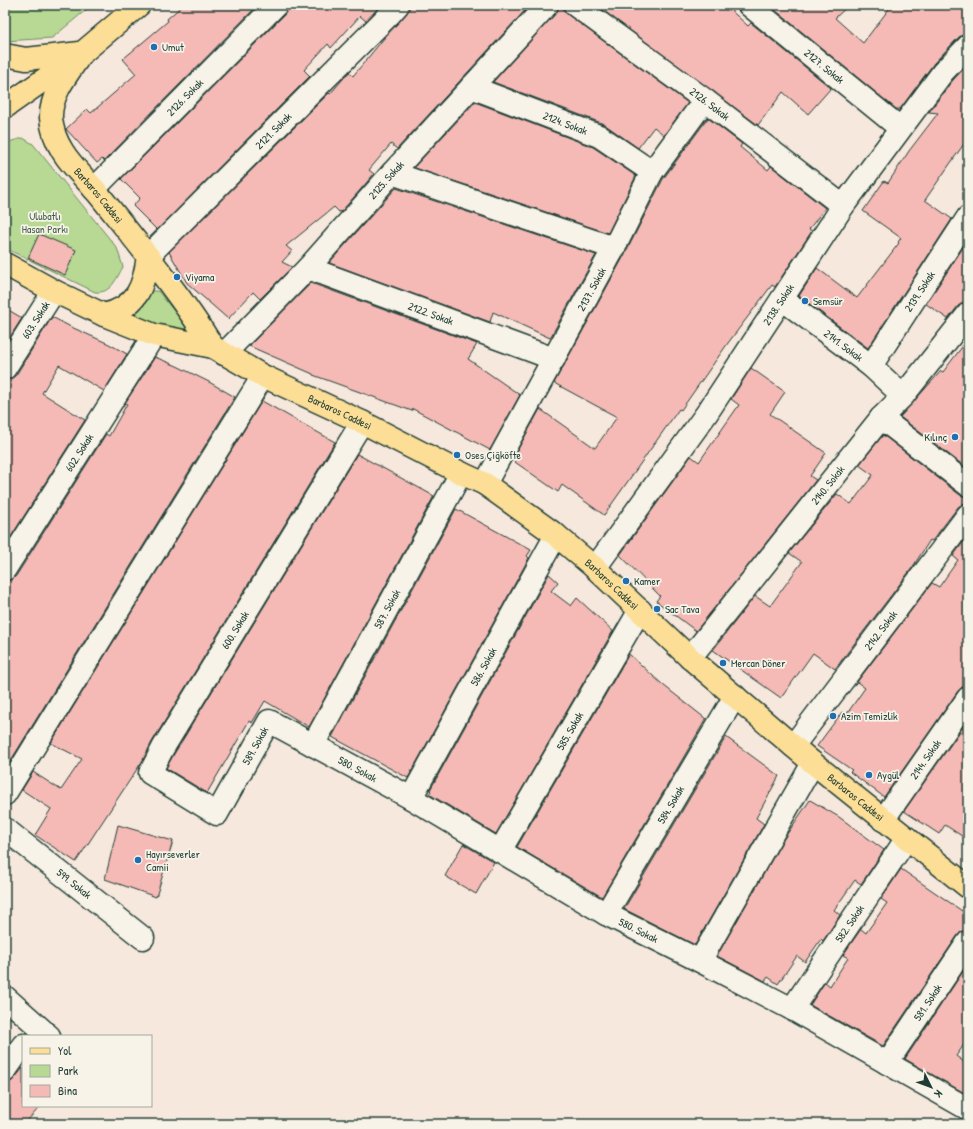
<svg xmlns="http://www.w3.org/2000/svg" width="973" height="1129" viewBox="0 0 973 1129" font-family="'Patrick Hand',sans-serif">
	<rect width="100%" height="100%" fill="#f7e8de"/>
	<filter id="ink" filterUnits="userSpaceOnUse"><feTurbulence type="fractalNoise" baseFrequency=".025" numOctaves="2"/><feDisplacementMap in="SourceGraphic" scale="8" xChannelSelector="R" yChannelSelector="G"/><feConvolveMatrix kernelMatrix="1 2 1 2 8 2 1 2 1" color-interpolation-filters="sRGB"/></filter>
	<g filter="url(#ink)">
		<!-- green -->
		<path fill="#b7d993" stroke="#6b8b64" d="M5 5H92L52 38 5 41Z
			M23 138 33 144 117 248 123 267C116 279 111 294 95 292L5 248V146L12 141Z
			M151 291H158L186 326 184 331H167L136 319V313L143 306Z"/>
		<!-- building -->
		<path fill="#f6bab6" stroke="#1f3d34" d="M183 5H258L104 161 102 159 97 163 66 129 87 109 91 113 136 74 123 59 168 21 167 19Z
			M288 5H381L366 21 360 16 331 48 328 44 304 70 310 76 157 230 133 206 140 198 121 179 285 14 288 9Z
			M410 5H530L397 149 391 144 369 170 374 174 342 211 339 212 334 207 286 246 292 251 282 262 292 267 260 299 253 292 228 319 187 283 169 252 329 93 330 94 349 72 353 76 385 37 407 13Z
			M559 5H563L564 10 568 15 688 103 664 135 654 127 638 148 604 124 493 82 556 13Z
			M596 5H725L748 26 751 23 831 88 808 114 783 92 758 125Z
			M769 5H849L835 18 863 43 892 5H963L968 12V34H964L959 37 934 63 900 109H896Z
			M968 64V138L925 200 952 219 868 348 799 296 817 268 857 298 899 243 898 242 901 238 863 211 884 181 888 183 909 151 938 113 929 112 953 80Z
			M475 102 593 147 636 176 608 233 415 168 416 165Z
			M708 118 742 144 740 147 768 170 771 166 825 208 809 229 812 231 775 287 772 285 728 343 681 410 679 409 604 515 562 485 558 492 512 460 540 409 595 448 617 417 554 383 625 254 663 179Z
			M396 188 596 255 550 338 493 312 490 322 329 263Z
			M39 234 76 250 65 275 28 258Z
			M968 240V302L963 303 958 306 948 319 926 304Z
			M311 283 477 344 468 359 520 395 490 450 413 409 412 411 313 375V374L249 346Z
			M5 308 22 318 5 345Z
			M52 317 69 326 109 344 127 354 104 391 59 365 42 393 85 420 5 546V380L11 379 16 375Z
			M968 339V469L900 417 941 371 943 372Z
			M155 357 177 366 209 382 235 397 5 770V581L11 580 16 576 106 434 109 436 127 404 125 403Z
			M751 368 785 392 770 414 826 453 810 476 816 480 696 631 656 601 660 596 620 555 691 456 699 462 739 405 731 399Z
			M262 401 335 442 152 742 143 760 76 862 35 835 51 809 22 790 33 772 61 790 82 759 51 743Z
			M883 435 960 495 968 497V503L963 504 958 507 932 541 930 540 912 568 835 669 813 653 781 698 713 650 755 596 770 606 802 562 789 553 837 494 851 504 873 475 859 465Z
			M357 454 434 496 309 727 265 701 252 723 249 721 207 793 166 768 174 754Z
			M456 509 531 550 527 556 529 558 408 778 332 737Z
			M968 536V686L962 687 958 691 884 797 850 772 852 770 817 746 842 712 846 715 865 688 857 682 932 583 939 587 958 560 953 556Z
			M549 574 558 582 551 591 571 606 577 598 613 631 496 834 429 794 431 791 430 790Z
			M629 654 663 685 706 719 602 897 517 847Z
			M968 720V840L945 825 939 834 904 811Z
			M726 737 779 776 756 818 764 824 695 945 624 909Z
			M810 800 839 817 884 850 861 884 855 880 834 910 840 915 823 941 821 939 805 962 797 956 778 984 768 977 765 981 717 956 783 840Z
			M118 825 173 841 156 897 105 879Z
			M463 844 494 862 476 894 445 876Z
			M901 869 968 915V930L962 931 958 935 883 1046 810 1005 825 982 830 986 848 958 843 955 861 929 866 933 887 903 881 899Z
			M968 964V1039L956 1056 968 1065V1095L905 1059Z
			M23 1068V1106H41L24 1124H5V1087L15 1078Z"/>
		<g fill="none" stroke-linecap="round" stroke-linejoin="round">
			<defs>
				<g id="minor">
					<path id="s1" d="M575 5 705 100 843 206"/>
					<path id="s2" d="M749 5 900 128"/>
					<path id="s3" d="M471 87 599 136 652 172"/>
					<path d="M392 173 614 248"/>
					<path id="s4" d="M94 189 276 5"/>
					<path id="s5" d="M148 256 390 14 398 5"/>
					<path id="s6" d="M308 268 554 359"/>
					<path id="s7" d="M782 299 871 366 903 396"/>
					<path id="s8" d="M224 354 308 268 392 173 547 5"/>
					<path id="s9" d="M871 366 968 217"/>
					<path id="s10" d="M5 368 54 291"/>
					<path d="M881 418 968 485"/>
					<path id="s11" d="M362 422 163 748 150 773 217 814 269 721 411 798 606 914 700 961 792 1009 968 1109"/>
					<path id="s12" d="M485 484 614 248 652 172 705 100"/>
					<path id="s13" d="M595 568 707 413 843 206 943 72 968 46"/>
					<path id="s14" d="M5 569 154 335"/>
					<path id="s15" d="M690 658 881 418 903 396 968 314"/>
					<path id="s16" d="M313 745 461 473"/>
					<path id="s17" d="M793 746 968 515"/>
					<path d="M5 794 263 376"/>
					<path id="s18" d="M411 798 556 535"/>
					<path id="s19" d="M883 820 968 698"/>
					<path id="s20" d="M5 829 143 938"/>
					<path id="s21" d="M500 851 640 610"/>
					<path id="s22" d="M606 914 735 696"/>
					<path d="M700 961 813 763"/>
					<path d="M5 997 49 1036"/>
					<path id="s23" d="M792 1009 907 838"/>
					<path id="s24" d="M887 1063 968 942"/>
					<path d="M5 1071 23 1045"/>
				</g>
				<g id="major">
					<path id="s25" d="M82 53C69 72 50 94 51 118 52 131 56 141 63 152 73 168 88 181 100 196 139 245 180 294 213 347"/>
					<path d="M5 55 26 59 80 53"/>
					<path d="M5 107 82 53 139 5"/>
					<path id="s26" d="M5 264 54 291 104 315 154 335 213 347 263 376 362 422 461 473 485 484 556 535 595 568 690 658 813 763 968 887"/>
					<path d="M104 315C137 307 144 287 148 256"/>
				</g>
			</defs>
			<!-- minor casing -->
			<use href="#minor" stroke="#1f3d34" stroke-width="25"/>
			<!-- major casing -->
			<use href="#major" stroke="#1f3d34" stroke-width="25"/>
			<!-- minor -->
			<use href="#minor" stroke="#f7f3e8" stroke-width="22"/>
			<!-- major -->
			<use href="#major" stroke="#fcde96" stroke-width="22"/>
		</g>
	</g>
	<!-- markers -->
	<g fill="#1f6fb2" stroke="#f7f3e8" stroke-width="1.5">
		<circle cx="154" cy="47" r="4"/>
		<circle cx="177" cy="277" r="4"/>
		<circle cx="805" cy="301" r="4"/>
		<circle cx="955" cy="437" r="4"/>
		<circle cx="457" cy="455" r="4"/>
		<circle cx="626" cy="581" r="4"/>
		<circle cx="657" cy="609" r="4"/>
		<circle cx="723" cy="663" r="4"/>
		<circle cx="833" cy="716" r="4"/>
		<circle cx="869" cy="775" r="4"/>
		<circle cx="138" cy="860" r="4"/>
	</g>
	<g text-anchor="middle" dominant-baseline="central" stroke-width="3.5" stroke-linejoin="round" paint-order="stroke">
		<!-- poi labels -->
		<g font-size="11" fill="#1f3d34" stroke="#f7f3e8" text-anchor="start">
			<text x="162" y="47">Umut</text>
			<text x="185" y="277">Viyama</text>
			<text x="813" y="301">Semsür</text>
			<text x="947" y="437" text-anchor="end">Kılınç</text>
			<text x="465" y="455">Oses Çiğköfte</text>
			<text x="634" y="581">Kamer</text>
			<text x="665" y="609">Sac Tava</text>
			<text x="731" y="663">Mercan Döner</text>
			<text x="841" y="716">Azim Temizlik</text>
			<text x="877" y="775">Aygül</text>
			<text x="146" y="854">Hayırseverler<tspan x="146" dy="13">Camii</tspan></text>
		</g>
		<!-- street labels -->
		<g font-size="11" fill="#1f3d34" stroke="#f7f3e8">
			<text stroke="none"><textPath href="#s2" startOffset="97">2127. Sokak</textPath></text>
			<text stroke="none"><textPath href="#s4" startOffset="129">2126. Sokak</textPath></text>
			<text stroke="none"><textPath href="#s1" startOffset="167">2126. Sokak</textPath></text>
			<text stroke="none"><textPath href="#s3" startOffset="101">2124. Sokak</textPath></text>
			<text stroke="none"><textPath href="#s5" startOffset="177">2121. Sokak</textPath></text>
			<text stroke="none"><textPath href="#s8" startOffset="238">2125. Sokak</textPath></text>
			<text stroke="none"><textPath href="#s25" startOffset="166">Barbaros Caddesi</textPath></text>
			<text stroke="none"><textPath href="#s12" startOffset="222">2137. Sokak</textPath></text>
			<text stroke="none"><textPath href="#s9" startOffset="89">2139. Sokak</textPath></text>
			<text stroke="none"><textPath href="#s13" startOffset="321">2138. Sokak</textPath></text>
			<text stroke="none"><textPath href="#s6" startOffset="131">2122. Sokak</textPath></text>
			<text stroke="none"><textPath href="#s10" startOffset="57">603. Sokak</textPath></text>
			<text stroke="none"><textPath href="#s7" startOffset="77">2141. Sokak</textPath></text>
			<text stroke="none"><textPath href="#s26" startOffset="368">Barbaros Caddesi</textPath></text>
			<text stroke="none"><textPath href="#s14" startOffset="138">602. Sokak</textPath></text>
			<text stroke="none"><textPath href="#s15" startOffset="221">2140. Sokak</textPath></text>
			<text stroke="none"><textPath href="#s26" startOffset="692">Barbaros Caddesi</textPath></text>
			<text stroke="none"><textPath href="#s16" startOffset="155">587. Sokak</textPath></text>
			<text transform="translate(235 630) rotate(-59)">600. Sokak</text>
			<text stroke="none"><textPath href="#s17" startOffset="145">2142. Sokak</textPath></text>
			<text stroke="none"><textPath href="#s18" startOffset="150">586. Sokak</textPath></text>
			<text stroke="none"><textPath href="#s21" startOffset="139">585. Sokak</textPath></text>
			<text stroke="none"><textPath href="#s11" startOffset="567">589. Sokak</textPath></text>
			<text stroke="none"><textPath href="#s19" startOffset="74">2144. Sokak</textPath></text>
			<text stroke="none"><textPath href="#s11" startOffset="696">580. Sokak</textPath></text>
			<text stroke="none"><textPath href="#s26" startOffset="1016">Barbaros Caddesi</textPath></text>
			<text stroke="none"><textPath href="#s22" startOffset="127">584. Sokak</textPath></text>
			<text stroke="none"><textPath href="#s20" startOffset="88">599. Sokak</textPath></text>
			<text stroke="none"><textPath href="#s23" startOffset="103">582. Sokak</textPath></text>
			<text stroke="none"><textPath href="#s11" startOffset="1020">580. Sokak</textPath></text>
			<text stroke="none"><textPath href="#s24" startOffset="73">581. Sokak</textPath></text>
		</g>
		<!-- park labels -->
		<g font-size="11" fill="#3d5c47" stroke="#f7f3e8">
			<text x="45" y="216">Ulubatlı<tspan x="45" dy="13">Hasan Parkı</tspan></text>
		</g>
	</g>
	<!-- margin -->
	<rect width="973" height="1129" fill="none" stroke="#f7f3e8" stroke-width="20"/>
	<rect x="10" y="10" width="953" height="1109" fill="none" stroke="#1f3d34" stroke-width="1.5" filter="url(#ink)"/>
	<!-- legend -->
	<rect x="22" y="1035" width="130" height="72" fill="#f7f3e8" stroke="#a1aaa0"/>
	<rect x="30" y="1048" width="20" height="6" fill="#fcde96" stroke="#a1aaa0"/>
	<text x="58" y="1055" font-size="12" fill="#1f3d34">Yol</text>
	<rect x="30" y="1065" width="20" height="12" fill="#b7d993" stroke="#a1aaa0"/>
	<text x="58" y="1075" font-size="12" fill="#1f3d34">Park</text>
	<rect x="30" y="1085" width="20" height="12" fill="#f6bab6" stroke="#a1aaa0"/>
	<text x="58" y="1095" font-size="12" fill="#1f3d34">Bina</text>
	<!-- north arrow -->
	<g transform="translate(931 1087) rotate(132)" stroke="#f7f3e8" stroke-width="3" paint-order="stroke">
	<path d="M0-3L7 15L0 10L-7 15Z" fill="#1f3d34"/>
	<text y="-6" font-size="11" font-weight="bold" text-anchor="middle" fill="#1f3d34">K</text>
	</g>
</svg>
